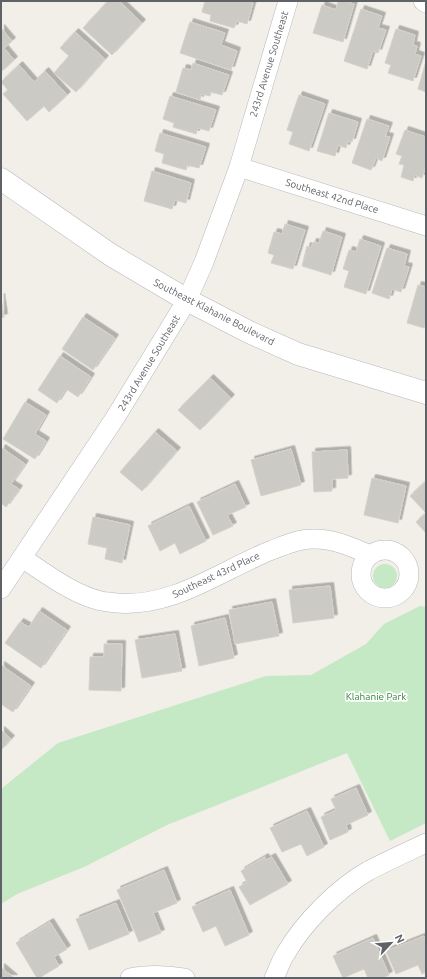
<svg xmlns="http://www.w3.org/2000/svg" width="427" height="979" viewBox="0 0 427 979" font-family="Ubuntu,sans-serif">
	<defs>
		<filter id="shadow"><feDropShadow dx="3.5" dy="-3.5" stdDeviation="0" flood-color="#0004"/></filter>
	</defs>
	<rect width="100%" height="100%" fill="#f1efe8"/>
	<!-- green -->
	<path fill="#c5e8c5" d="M373 576a12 12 0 1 1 24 0a12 12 0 1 1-24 0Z
		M420 606 426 607V823L390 841 347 753 167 825 84 867 17 894 1 904V789L58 743 266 676 311 675 366 644 384 624Z"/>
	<!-- building -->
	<path fill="#cccac5" stroke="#d6d1c6" filter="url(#shadow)" d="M108 1H119L142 23 112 55 83 28Z
		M205 1H246L253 3 247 24 237 21 234 28 210 21 211 15 202 12Z
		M338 1H344L354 4 343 42 313 33 322 5 336 10Z
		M361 9 382 16 378 28 386 30 378 53 373 51 367 69 344 61Z
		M190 22 225 33 221 45 237 51 231 70 180 53Z
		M1 28 12 41 4 48 14 60 1 72Z
		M396 29 415 35 413 45 417 46 415 54 421 56 413 81 388 73 391 65 385 63Z
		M75 32 105 59 76 92 54 73 69 56 60 48Z
		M426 61V92L418 89Z
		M193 63 229 75 222 95 211 92 210 96 201 94 200 100 176 92 183 68 191 70Z
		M19 65 34 82 45 71 67 95 49 112 44 106 27 121 3 94 8 90 1 82Z
		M299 95 325 104 309 151 289 144 293 132 287 130Z
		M170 96 216 110 209 131 198 128 196 134 173 127 174 123 163 119Z
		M329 113 358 122 352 142 348 141 346 148 338 145 335 156 317 151Z
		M367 119 389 126 385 136 390 137 382 161 376 158 371 170 352 163Z
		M405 130 426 137V166L422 178 415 175 413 181 401 177 404 165 399 164 402 156 396 154Z
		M160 133 206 147 199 168 187 165 186 170 162 163 164 154 155 151Z
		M152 171 191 183 186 203 175 200 172 209 144 201Z
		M285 224 305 230 293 269 271 263 274 255 268 253 274 232 282 234Z
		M323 231 342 237 331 275 302 266 307 246 311 248 313 242 319 243Z
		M360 239 381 246 366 294 344 287 349 271 343 269 349 250 356 252Z
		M387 248 407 254 404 266 409 267 401 292 392 289 389 299 372 293Z
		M418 285 426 287V322L424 328 407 323Z
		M1 297 4 317 1 318Z
		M83 317 115 338 93 370 62 349Z
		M60 356 91 377 78 397 66 389 57 403 38 390Z
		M210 378 231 398 200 430 178 410Z
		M25 402 46 415 35 434 46 441 35 459 3 439Z
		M155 432 177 451 142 491 120 472Z
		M2 448 25 464 11 484 19 489 6 507 1 503V450Z
		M291 449 301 485 261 496 251 460Z
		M347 450 348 478 332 479V491L314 492 312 452Z
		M372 478 406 486 398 523 364 515Z
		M426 481V513L410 496Z
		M235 484 246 507 227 515 233 526 213 535 197 502Z
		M189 506 206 541 180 554 175 543 160 551 148 526Z
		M426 513V533L416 522Z
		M93 517 130 525 122 563 105 559 107 548 88 544Z
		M330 586 334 618 293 623 289 590Z
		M272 602 279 636 235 644 229 610Z
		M39 611 67 630 41 668 5 643 20 622 29 627Z
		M225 618 234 658 199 666 191 626Z
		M175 634 182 671 142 678 135 640Z
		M104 644H122L121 691 89 690 90 657H104Z
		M1 665 31 686 13 712 1 704Z
		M1 730 11 739 1 750Z
		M356 788 368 815 346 825 348 832 330 840 321 817 336 810 331 799Z
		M307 811 324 847 307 856 301 844 282 852 270 828Z
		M265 857 266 860 272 857 288 884 250 905 239 887 247 882 241 871Z
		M164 870 177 903 153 913 161 933 139 942 117 890Z
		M230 890 249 935 225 946 216 926 203 932 192 907Z
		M116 903 129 934 89 950 76 919Z
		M50 922 67 949 54 957 59 966 39 978H37L16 943Z
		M424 936 426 941V972L422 974 418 965 396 974 386 951Z
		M373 938 389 975 382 978H368L364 969 343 978 333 956Z
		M1 967 14 978H1Z"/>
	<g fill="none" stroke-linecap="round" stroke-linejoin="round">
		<defs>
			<path id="minor" d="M423 1 426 3
				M239 167 426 226
				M361 574a24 24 0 1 1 48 0a24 24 0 1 1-48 0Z
				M22 558C47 574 72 594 101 601 106 602 111 602 116 603 174 608 221 570 272 550 285 545 298 539 312 539 332 538 352 547 370 555
				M1 589 115 418 187 300 204 262 239 167 288 1
				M130 978C148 974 167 975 185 978
				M274 978C278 970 281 960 286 953 304 922 337 889 368 871 387 861 407 852 426 843"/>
			<path id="tertiary" d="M1 179 111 255 187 300 249 332 298 354 426 393"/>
		</defs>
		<!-- minor casing -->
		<use href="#minor" stroke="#b5b8bc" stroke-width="20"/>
		<!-- tertiary casing -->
		<use href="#tertiary" stroke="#b5b8bc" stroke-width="23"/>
		<!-- minor -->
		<use href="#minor" stroke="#fff" stroke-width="19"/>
		<!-- tertiary -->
		<use href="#tertiary" stroke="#fff" stroke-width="22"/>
	</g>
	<g text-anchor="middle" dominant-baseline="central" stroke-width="3.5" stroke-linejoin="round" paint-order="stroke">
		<!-- street labels -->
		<g font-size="10" fill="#5f6368" stroke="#fff">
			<text transform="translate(269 64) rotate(-73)">243rd Avenue Southeast</text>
			<text transform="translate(332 196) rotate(17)">Southeast 42nd Place</text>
			<text transform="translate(214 312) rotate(27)">Southeast Klahanie Boulevard</text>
			<text transform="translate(149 363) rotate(-59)">243rd Avenue Southeast</text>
			<text transform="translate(216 575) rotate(-25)">Southeast 43rd Place</text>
		</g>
		<!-- park labels -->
		<g font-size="10" fill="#348238" stroke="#fff">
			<text x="376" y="696">Klahanie Park</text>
		</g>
	</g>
	<!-- border -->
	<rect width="427" height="979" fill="none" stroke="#5f6368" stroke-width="4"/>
	<!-- north arrow -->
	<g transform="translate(391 943) rotate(64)" stroke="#ffffff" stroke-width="3" paint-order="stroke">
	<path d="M0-3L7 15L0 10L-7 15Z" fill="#5f6368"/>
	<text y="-6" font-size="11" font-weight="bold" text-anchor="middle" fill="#5f6368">N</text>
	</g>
</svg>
